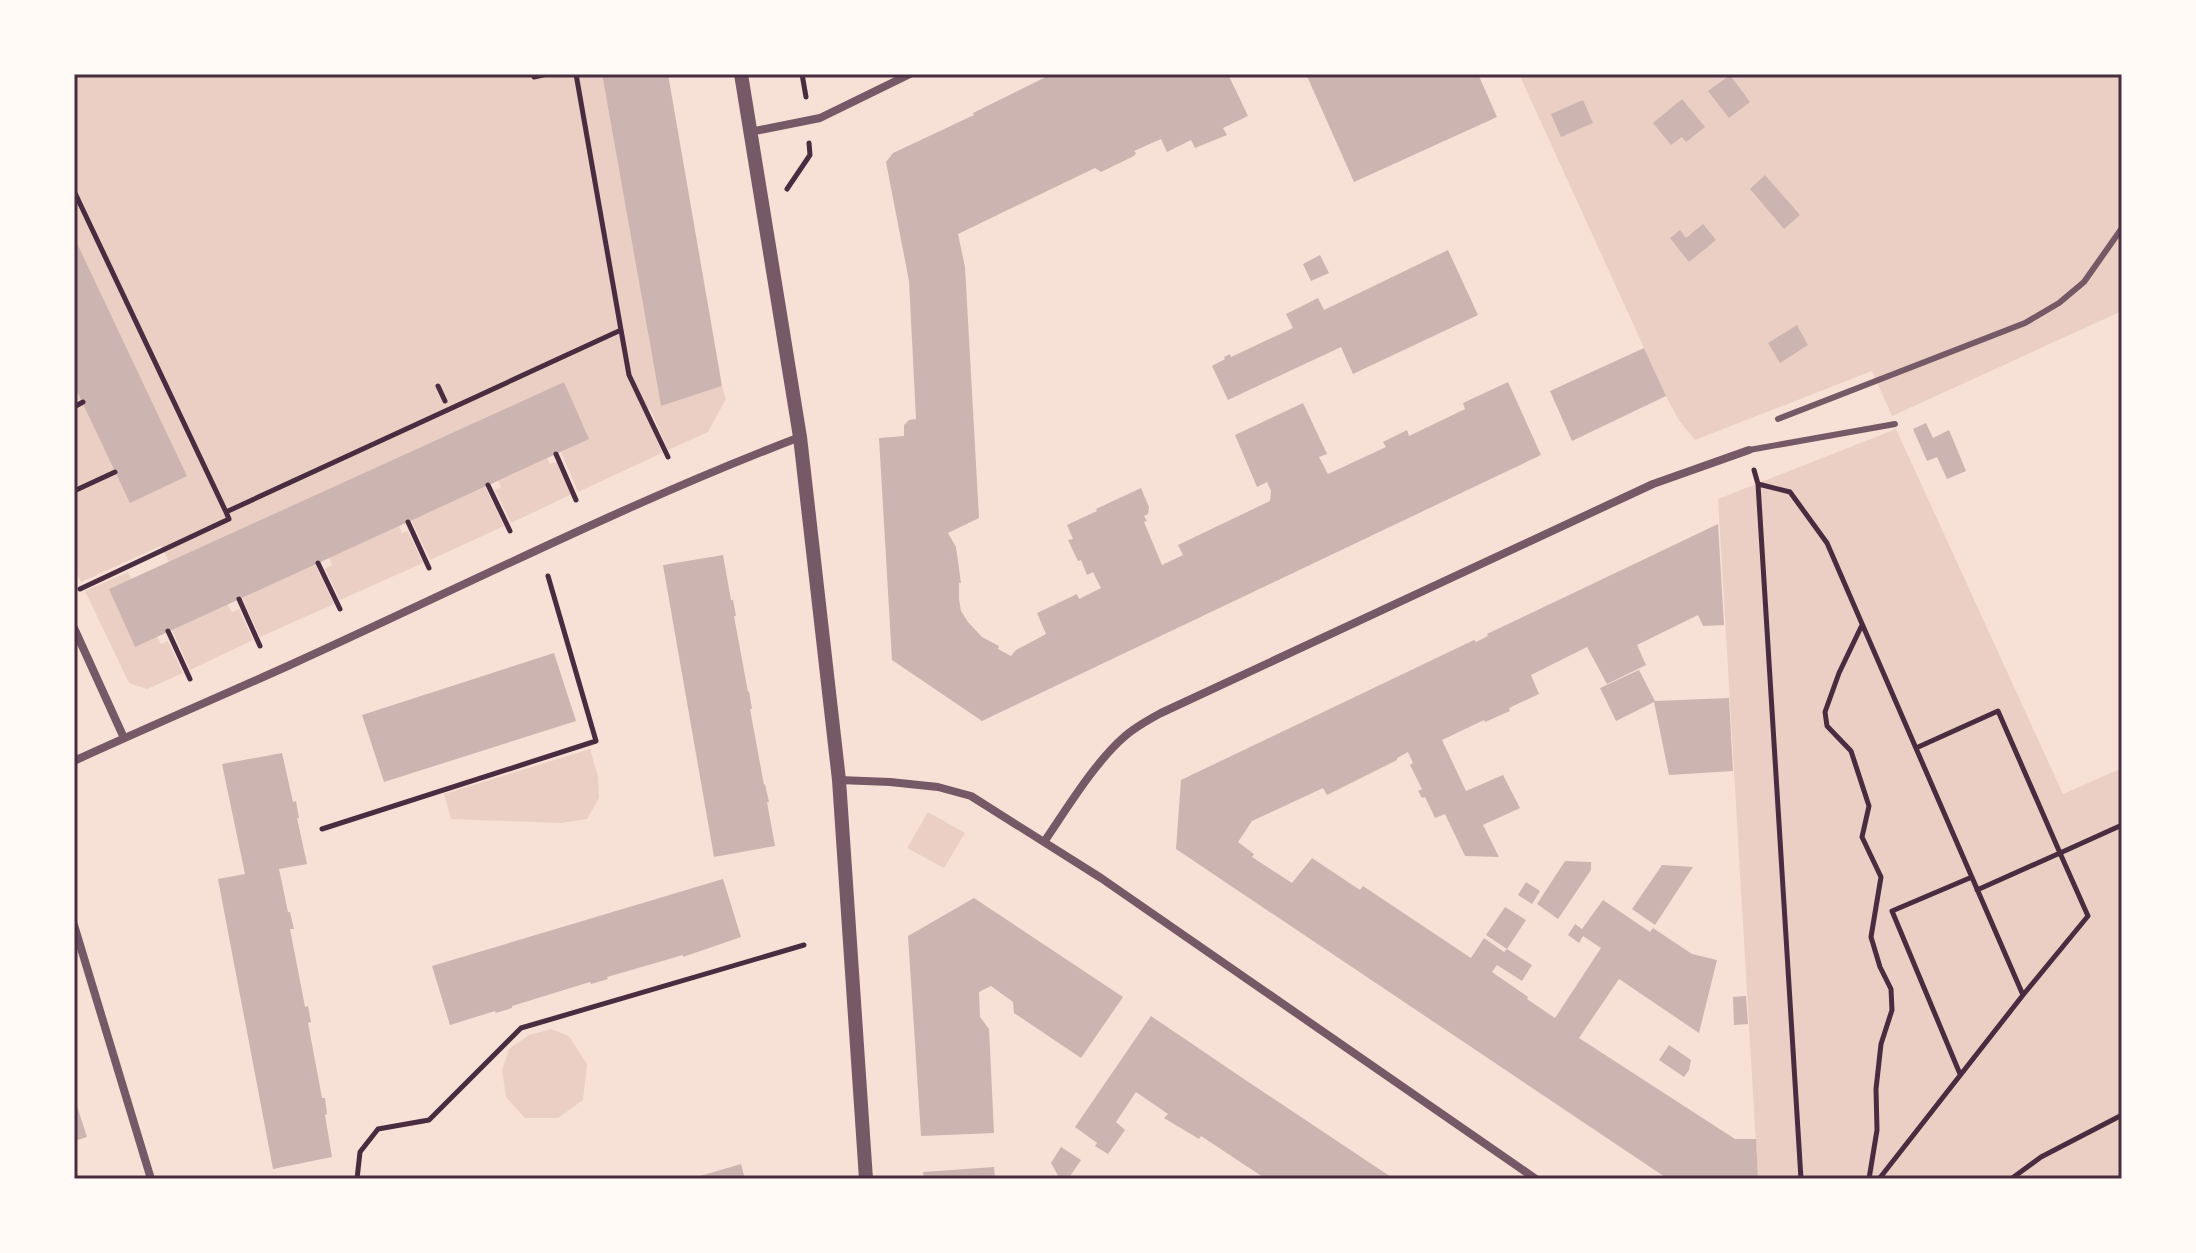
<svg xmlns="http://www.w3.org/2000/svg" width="2196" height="1253" viewBox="0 0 2196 1253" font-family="Overpass,sans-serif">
	<rect width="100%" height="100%" fill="#f7e1d7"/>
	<!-- green -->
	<path fill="#ebcfc5" d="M74 74H602L661 406 722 386 726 399 708 432 668 450 650 409 645 411 662 453 578 492 561 452 588 439 564 382 169 562 161 546 81 582 74 567Z
		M1519 74H2122V311L1892 416 1872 371 1695 440 1678 419 1666 396Z
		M1896 429 2063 794 2122 768V1179H1758L1718 499Z
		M547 458 550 464 557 462 572 494 511 523 495 490 501 487 498 481Z
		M485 487 504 526 430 560 411 520Z
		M399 526 402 533 408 531 423 563 340 600 325 569 332 565 329 558Z
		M315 564 334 604 260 637 242 598Z
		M128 572 131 579 110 589 157 636 161 644 168 641 183 673 147 689 129 683 85 591Z
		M227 604 232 612 239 609 253 640 190 670 172 630Z
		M590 749 598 776 599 798 587 819 561 823 451 819 444 794Z
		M928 812 965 833 944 868 907 848Z
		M551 1029 569 1036 587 1064 583 1100 558 1118H525L506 1097 502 1070 509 1049 529 1035Z"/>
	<!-- building -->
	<path fill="#ccb4b1" d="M602 74H668L722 386 661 406Z
		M1052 74H1228L1248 116 1223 128 1227 135 1195 148 1191 140 1167 152 1161 139 1134 151 1136 153 1134 156 1101 172 1095 168 958 234 965 267 979 518 948 533 956 547 961 583H959V599L961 611 968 622 982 637 999 646 998 649 1011 656 1016 650 1046 634 1037 613 1077 594 1079 599 1101 588 1093 572 1087 575 1081 560 1078 561 1068 540 1073 539 1067 525 1097 511 1096 509 1141 488 1149 507 1148 514 1144 516 1147 521 1144 522 1162 565 1183 555 1178 545 1270 501 1271 491 1267 482 1257 487 1235 435 1303 403 1327 454 1319 457 1328 474 1386 447 1383 442 1407 430 1409 436 1465 409 1463 403 1508 382 1541 455 982 721 892 660 879 438 904 436V425L909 420 916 419 909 281 886 162 893 153 974 115 973 113Z
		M1306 74H1478L1497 117 1354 182Z
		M1730 75 1750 102 1729 118 1708 91Z
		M1682 99 1705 127 1686 142 1682 137 1671 145 1653 123Z
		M1583 100 1593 123 1561 137 1551 114Z
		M1765 175 1800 215 1784 229 1750 189Z
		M1703 224 1716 240 1689 262 1670 238 1680 230 1686 238Z
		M74 237 187 476 130 503 74 385Z
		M1448 250 1478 315 1353 374 1341 347 1228 400 1212 366 1225 359 1224 357 1230 354 1231 357 1293 328 1286 314 1318 298 1324 310Z
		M1320 255 1329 273 1311 281 1303 264Z
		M1797 325 1808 345 1780 363 1768 343Z
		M1644 348 1666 396 1572 441 1550 391Z
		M564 382 589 439 135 647 109 589Z
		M1926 423 1933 438 1949 430 1966 471 1947 479 1937 457 1927 461 1913 429Z
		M1718 524 1724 625 1703 626 1698 615 1637 645 1646 665 1607 684 1587 647 1531 675 1539 694 1509 708 1510 711 1485 722 1484 720 1442 740 1466 791 1503 775 1520 808 1483 825 1499 857 1465 856 1445 814 1435 818 1425 797 1422 798 1418 791 1422 789 1410 765 1413 763 1408 752 1397 758V760L1327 795 1323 788 1252 821 1238 842 1254 854 1252 857 1292 883 1312 858 1360 890 1363 886 1471 958 1484 938 1504 952 1507 949 1532 965 1522 981 1497 965 1492 972 1528 997 1527 999 1555 1018 1601 948 1583 936 1579 943 1568 935 1575 924 1582 929 1603 900 1650 932 1653 928 1692 954 1717 960 1699 1033 1619 979 1579 1038 1735 1139H1756L1758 1179H1668L1176 849 1181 780 1474 640 1476 642 1488 636 1487 634 1506 625Z
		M723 555 731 600H733L736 616H734L748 692 749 691 752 709H750L764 785 765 784 769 802H767L775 846 714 857 663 565Z
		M554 653 576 721 384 782 362 715Z
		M1639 670 1655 701 1729 698 1733 771 1669 775 1654 702 1616 721 1600 688Z
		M282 753 293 802 296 801 299 818H297L307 864 279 869 288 912H290L294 929H290L305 1007 308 1006 311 1022 308 1023 322 1098H325L327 1114 325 1115 332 1157 273 1169 218 879 245 874 222 764Z
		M1565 861 1591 862V870L1558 919 1537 904Z
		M1662 865 1693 867 1655 925 1632 909Z
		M723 879 741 937 683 957V955L607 977 608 979 591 984 590 982 512 1006V1008L496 1013 495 1011 450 1025 432 966Z
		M1526 882 1540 891 1532 904 1518 895Z
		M974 898 1123 997 1081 1058 1014 1013 1013 1002 991 986 979 992 980 1017 989 1029 994 1133 921 1136 908 936Z
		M1505 907 1526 920 1507 949 1486 935Z
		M1746 996 1748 1024 1734 1025 1733 997Z
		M1151 1016 1241 1077 1394 1179H1266L1201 1136 1199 1139 1164 1118 1168 1114 1136 1092 1116 1122 1125 1130 1108 1154 1095 1146 1097 1143 1075 1127Z
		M1669 1045 1691 1060 1689 1070 1684 1077 1659 1060Z
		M74 1097 87 1137 74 1141Z
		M1061 1147 1081 1160 1068 1179H1060L1051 1163Z
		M741 1164 745 1179H693V1178Z
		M994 1167 995 1179H924L923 1172Z"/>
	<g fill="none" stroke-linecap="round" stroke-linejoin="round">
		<!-- path -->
		<path stroke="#4a2c40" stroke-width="5" d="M802 74 806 97
			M534 77 547 74
			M787 189 810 155 809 143
			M74 191 226 512
			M621 330 629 375 668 457
			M438 386 445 401
			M74 407 83 402
			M556 454 576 500
			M1754 470 1758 484 1801 1179
			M1758 484 1790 492 1827 543 2023 995 1879 1179
			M488 485 510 531
			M74 491 115 472
			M408 522 429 568
			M318 563 340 609
			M80 589 229 519 226 512 621 330 576 74
			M239 599 260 646
			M1862 625 1839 673 1825 712 1827 726 1851 751 1869 806 1862 837 1881 877 1871 937 1880 967 1891 989 1892 1010 1881 1044 1876 1089 1877 1130 1869 1179
			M168 631 190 679
			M1916 748 1998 711 2060 853 1977 890
			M322 829 596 741 548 576
			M2023 995 2088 916 2060 853 2122 825
			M1960 1074 1892 911 1972 877
			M357 1179 360 1152 378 1129 429 1120 521 1028 804 945
			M2011 1179 2041 1157 2122 1115"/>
		<!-- service -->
		<path stroke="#755966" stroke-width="6" d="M1778 419 2025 323 2059 303 2084 282 2122 228
			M1749 450 1895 424"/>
		<!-- minor -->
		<path stroke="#755966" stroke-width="8" d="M750 132 820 118 910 74
			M74 628 124 738
			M74 761C146 728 219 697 290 665 460 588 627 503 800 437
			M839 780 890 782 938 787 971 796 1101 878 1536 1179
			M1044 842C1066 810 1095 762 1124 737 1135 727 1148 720 1161 713L1653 484 1749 450
			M74 925 151 1179"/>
		<!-- tertiary -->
		<path stroke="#755966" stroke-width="14" d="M741 74 800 437 839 780 866 1179"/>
	</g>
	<!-- border -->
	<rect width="2196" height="1253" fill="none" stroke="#fffaf5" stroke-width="152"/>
	<rect x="76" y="76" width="2044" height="1101" fill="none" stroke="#4a2c40" stroke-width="3"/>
</svg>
